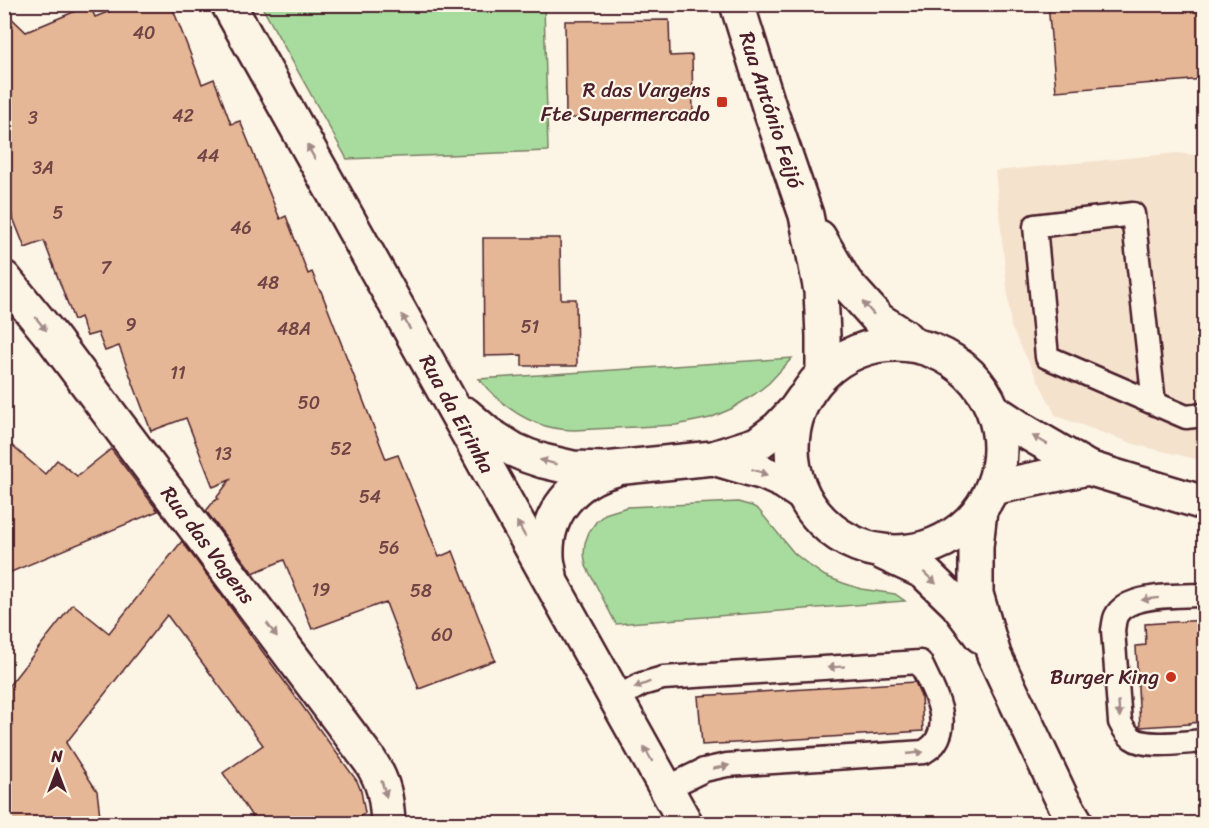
<svg xmlns="http://www.w3.org/2000/svg" width="1209" height="828" viewBox="0 0 1209 828" font-family="Sriracha,sans-serif">
	<rect width="100%" height="100%" fill="#fcf5e5"/>
	<filter id="ink" filterUnits="userSpaceOnUse"><feTurbulence type="fractalNoise" baseFrequency=".0167" numOctaves="2"/><feDisplacementMap in="SourceGraphic" scale="12" xChannelSelector="R" yChannelSelector="G"/><feConvolveMatrix kernelMatrix="1 2 1 2 8 2 1 2 1" color-interpolation-filters="sRGB"/></filter>
	<g filter="url(#ink)">
		<!-- built -->
		<path fill="#f5e2cd" d="M1177 153 1204 156V461L1137 445 1056 416 1011 327 995 171Z"/>
		<!-- green -->
		<path fill="#a8dc9e" stroke="#797e64" stroke-width="1.5" d="M261 5H544L548 151 347 159Z
			M792 358 769 383 755 394 731 409 710 418 676 425 574 430C535 430 503 408 479 379Z
			M738 502 752 506 758 509 794 553 809 565 825 576 843 583 861 589 895 594 905 601 616 624 586 566 584 554 585 543 589 532 596 522 605 514 627 507Z"/>
		<!-- building -->
		<path fill="#e5b796" stroke="#4a1f2b" stroke-width="1.5" d="M128 4H171L202 84 214 79 231 124 240 121 280 219 286 216 308 274 312 272 320 291H321L386 459 398 455 439 557 453 551 495 660 419 689 386 603 380 605V604L312 629 284 560 253 573 206 511 214 501 218 499 217 497 230 480 213 487 186 418 151 431 119 346 105 351 98 333 87 336 80 317 74 320 44 241 25 248 4 195V11L26 32 90 5 95 17Z
			M1048 4H1204V79L1056 91Z
			M669 20 670 56 692 55 693 116H618V118H566L565 21Z
			M483 238H560L561 299H576L577 366H522V355L484 356Z
			M4 439 45 474 57 460 77 476 111 449 158 511 4 575Z
			M182 541 357 781 361 791 365 813 350 824H257L223 773 263 745 167 615 66 743 97 791 101 824H4V692L73 604 109 633Z
			M1204 620V722L1189 723V724L1140 727 1136 646 1146 645 1145 624Z
			M915 682 921 696 923 731 702 745 698 696Z"/>
		<g fill="none" stroke-linecap="round" stroke-linejoin="round">
			<defs>
				<path id="lane" d="M1154 403 1133 214 1035 226 1047 357 1186 417 1204 415
					M1204 595C1182 596 1127 593 1116 616 1114 620 1114 626 1113 630L1120 722C1123 728 1126 733 1132 738 1147 749 1185 742 1204 741
					M616 698 642 684 663 678 920 662C930 685 953 718 935 743 932 747 927 750 924 752L727 765 704 770 667 788"/>
				<path id="street" d="M228 4 686 824
					M4 278 52 337 370 761C384 782 387 799 388 824
					M994 411 1026 432 1088 468 1204 503
					M465 414 487 433 514 450 528 456 543 461 573 468 605 469 713 458 757 444 778 428 796 409 803 399
					M713 458 764 473 784 482 802 494
					M992 488 1088 468
					M550 575C549 569 547 562 547 556 545 514 574 480 613 470"/>
				<path id="secondary" d="M737 4 771 113 806 215 821 291 823 336V373
					M819 237 845 282 879 320 903 335 913 345
					M792 448a104 104 0 1 1 208 0a104 104 0 1 1-208 0Z
					M980 510 976 547V594L994 655 1062 799 1077 824
					M883 553 924 572 957 604 981 636"/>
			</defs>
			<!-- lane casing -->
			<use href="#lane" stroke="#4a1f2b" stroke-width="27"/>
			<!-- street casing -->
			<use href="#street" stroke="#4a1f2b" stroke-width="38"/>
			<!-- secondary casing -->
			<use href="#secondary" stroke="#4a1f2b" stroke-width="38"/>
			<!-- lane -->
			<use href="#lane" stroke="#fcf5e5" stroke-width="22"/>
			<!-- street -->
			<use href="#street" stroke="#fcf5e5" stroke-width="33"/>
			<!-- secondary -->
			<use href="#secondary" stroke="#fcf5e5" stroke-width="33"/>
		</g>
		<!-- one-way arrows -->
		<defs><path id="oneway-solid" d="M-6-.8H1V-3.2L6.5 0L1 3.2V.8H-6Z" transform="scale(1.5)"/></defs>
		<g fill="#a38a88">
			<use href="#oneway-solid" transform="translate(311 152) rotate(-119)"/>
			<use href="#oneway-solid" transform="translate(868 308) rotate(-132)"/>
			<use href="#oneway-solid" transform="translate(406 322) rotate(-119)"/>
			<use href="#oneway-solid" transform="translate(41 324) rotate(51)"/>
			<use href="#oneway-solid" transform="translate(1040 440) rotate(-150)"/>
			<use href="#oneway-solid" transform="translate(548 462) rotate(-165)"/>
			<use href="#oneway-solid" transform="translate(760 472) rotate(19)"/>
			<use href="#oneway-solid" transform="translate(521 529) rotate(-119)"/>
			<use href="#oneway-solid" transform="translate(930 578) rotate(43)"/>
			<use href="#oneway-solid" transform="translate(1150 599) rotate(173)"/>
			<use href="#oneway-solid" transform="translate(272 630) rotate(53)"/>
			<use href="#oneway-solid" transform="translate(836 667) rotate(176)"/>
			<use href="#oneway-solid" transform="translate(642 685) rotate(158)"/>
			<use href="#oneway-solid" transform="translate(1119 709) rotate(85)"/>
			<use href="#oneway-solid" transform="translate(915 753) rotate(-6)"/>
			<use href="#oneway-solid" transform="translate(648 754) rotate(-119)"/>
			<use href="#oneway-solid" transform="translate(721 767) rotate(-12)"/>
			<use href="#oneway-solid" transform="translate(384 789) rotate(73)"/>
		</g>
	</g>
	<!-- markers -->
	<g fill="#c8321e" stroke="#fcf5e5" stroke-width="2">
		<rect x="716" y="96" width="12" height="12" rx="3"/>
		<circle cx="1171" cy="677" r="6"/>
	</g>
	<g text-anchor="middle" dominant-baseline="central" stroke-width="4.5" stroke-linejoin="round" paint-order="stroke">
		<!-- number labels -->
		<g font-size="18" fill="#714546">
			<text x="144" y="33">40</text>
			<text x="183" y="116">42</text>
			<text x="33" y="118">3</text>
			<text x="208" y="156">44</text>
			<text x="43" y="168">3A</text>
			<text x="58" y="213">5</text>
			<text x="241" y="228">46</text>
			<text x="106" y="268">7</text>
			<text x="268" y="283">48</text>
			<text x="131" y="325">9</text>
			<text x="530" y="327">51</text>
			<text x="294" y="329">48A</text>
			<text x="178" y="373">11</text>
			<text x="309" y="403">50</text>
			<text x="341" y="449">52</text>
			<text x="223" y="454">13</text>
			<text x="370" y="497">54</text>
			<text x="389" y="548">56</text>
			<text x="321" y="590">19</text>
			<text x="421" y="591">58</text>
			<text x="442" y="635">60</text>
		</g>
		<!-- poi labels -->
		<g font-size="21" fill="#4a1f2b" stroke="#fcf5e5" text-anchor="end">
			<text x="710" y="90">R das Vargens<tspan x="710" dy="24">Fte Supermercado</tspan></text>
			<text x="1159" y="677">Burger King</text>
		</g>
		<!-- street labels -->
		<g font-size="21" fill="#4a1f2b" stroke="#fcf5e5">
			<text transform="translate(771 110) rotate(72)">Rua António Feijó</text>
			<text transform="translate(457 414) rotate(61)">Rua da Eirinha</text>
			<text transform="translate(208 545) rotate(53)">Rua das Vagens</text>
		</g>
	</g>
	<!-- margin -->
	<rect width="1209" height="828" fill="none" stroke="#fcf5e5" stroke-width="24"/>
	<rect x="12" y="12" width="1185" height="804" fill="none" stroke="#4a1f2b" stroke-width="2" filter="url(#ink)"/>
	<!-- north arrow -->
	<g transform="translate(57 771)" stroke="#fcf5e5" stroke-width="4.5" paint-order="stroke">
	<path d="M0-4.5L10 22L0 15L-10 22Z" fill="#4a1f2b"/>
	<text y="-9" font-size="16" font-weight="bold" text-anchor="middle" fill="#4a1f2b">N</text>
	</g>
</svg>
